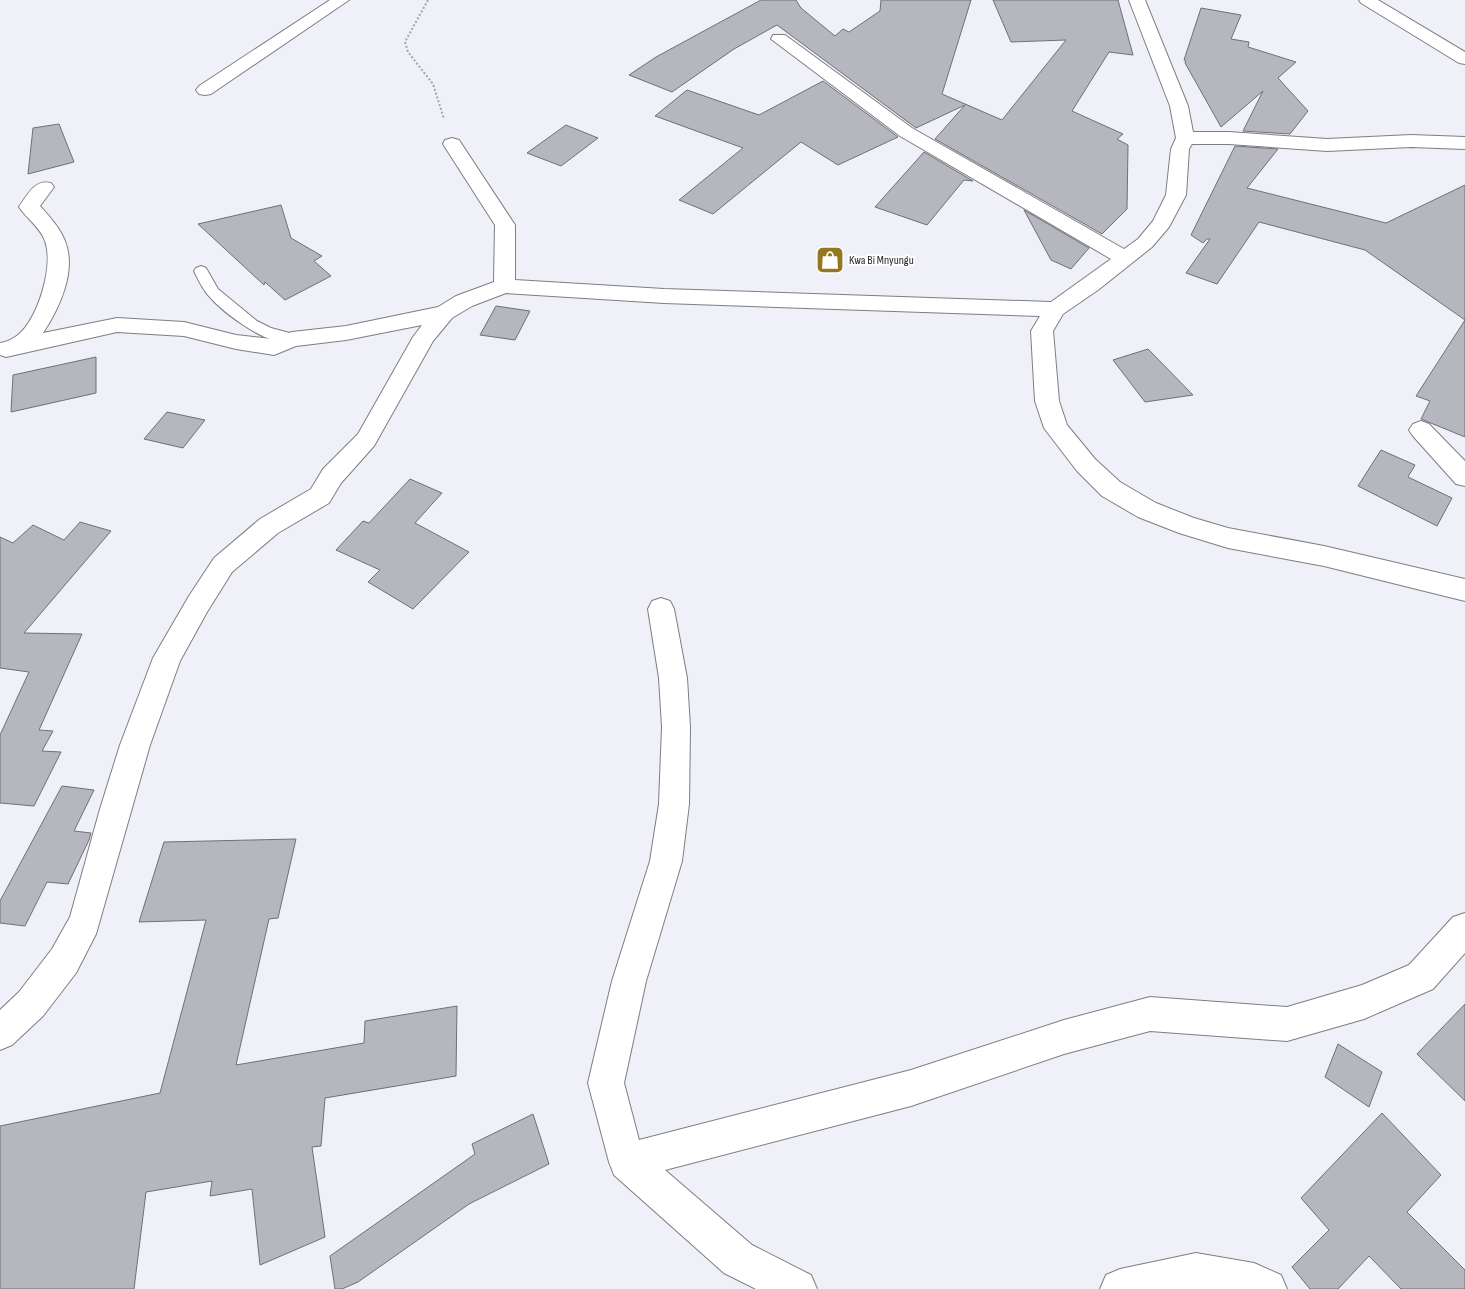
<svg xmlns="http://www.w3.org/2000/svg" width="1465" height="1289" viewBox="0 0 1465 1289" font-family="'Sofia Sans Condensed',sans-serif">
	<rect width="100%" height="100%" fill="#f0f0f9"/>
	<!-- building -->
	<path fill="#b6b6be" stroke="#6f6f77" d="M761 0H796L801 8 835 36 843 29 849 32 880 11 881 0H971L942 94 1002 120 1066 40 1011 42 993 0H1118L1133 55 1109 52 1072 111 1123 134 1117 139 1128 145 1127 209 1102 234 935 139 965 105 916 128 777 25 734 49 672 92 629 75 656 57Z
		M1201 8 1241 15 1231 39 1249 42 1248 47 1296 62 1278 78 1308 111 1290 134 1243 131 1263 91 1221 127 1185 63 1186 61 1184 60Z
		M823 81 898 137 838 165 801 142 713 214 679 200 743 148 655 116 687 90 759 115Z
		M59 124 74 162 28 174 33 128Z
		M566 125 598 138 561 166 527 153Z
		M1235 146 1278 149 1247 188 1386 223 1465 185V437L1421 419 1430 401 1416 396 1465 320 1365 250 1259 222 1217 284 1186 273 1210 239H1207L1203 243 1191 235Z
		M924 152 973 181 964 180 927 225 875 207Z
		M281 205 291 238 322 256 314 261 331 276 285 300 265 282 264 285 198 224Z
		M1024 210 1089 248 1071 269 1051 260Z
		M496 306 530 311 515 340 480 335Z
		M1148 349 1193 395 1145 402 1113 360Z
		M96 357V393L11 412 13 375Z
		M167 412 205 420 183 448 144 439Z
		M1381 450 1415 465 1408 477 1452 498 1437 526 1358 486Z
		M410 479 442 493 415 523 469 552 413 609 368 582 380 570 336 550 363 521 369 523Z
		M80 522 111 531 24 633 82 634 39 730 53 731 42 751 61 752 34 806 0 803V735L29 672 0 668V537L13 543 33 525 64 540Z
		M62 786 94 790 74 831 91 833 89 840 68 884 47 882 25 926 0 923V901Z
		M296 839 278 918 269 919 236 1065 364 1043 365 1021 457 1006 456 1076 325 1098 321 1146 312 1147 325 1237 260 1265 252 1189 210 1196 212 1181 146 1192 134 1289H0V1126L160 1093 206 920 139 922 164 842Z
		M1465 1004V1101L1417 1054Z
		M1338 1044 1382 1072 1369 1107 1325 1077Z
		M1382 1113 1441 1175 1407 1212 1465 1270V1289H1401L1369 1256 1338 1289H1310L1292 1267 1329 1230 1301 1198Z
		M533 1114 549 1164 469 1204 358 1282 342 1289H335L330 1256 475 1154 472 1144Z"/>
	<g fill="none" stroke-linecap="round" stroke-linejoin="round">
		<defs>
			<path id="lane" d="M201 266 206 268 218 289 257 321 271 328 297 335 299 339 297 343C272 350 223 313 208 295 202 288 198 279 194 271L196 268Z"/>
			<path id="street" d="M330 0H349L211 94 205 95 199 94 196 90 199 86Z
				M1129 0H1145L1188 106 1193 132H1229L1327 139 1411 135 1465 137V149L1411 147 1327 151 1229 144H1192L1189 149 1186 195 1169 227 1152 247 1098 290 1063 314 1053 331 1059 401 1067 425 1095 459 1120 482 1156 503 1194 518 1228 528 1324 546 1465 579V601L1324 566 1228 548 1179 533 1138 517 1102 496 1077 471 1044 428 1035 401 1031 331 1040 316 664 303 506 293 472 306 452 318 433 341 374 446 341 483 329 503 278 533 232 572 207 612 180 661 150 745 96 934 76 973 43 1016 12 1045 0 1050V1010L19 992 52 949 70 917 100 809 120 745 153 658 189 596 214 558 260 519 311 489 323 469 358 434 413 337 422 325 346 340 296 346 274 355 236 349 184 336 117 332 6 357 0 355V343C6 342 13 339 18 335 38 319 54 266 45 241 40 227 27 219 19 207 27 195 35 179 51 183L54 187 40 206C49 216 60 228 65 241 77 271 59 309 43 333L117 318 184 322 236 335 272 339 292 332 346 326 438 307 456 296 494 282 495 225 443 144 445 140 452 138 459 140 515 225V280L664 289 1051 302 1111 259 900 136 771 39 773 35H785L912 128 1124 249 1138 239 1153 221 1166 195 1171 149 1176 138 1170 106Z
				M1359 0H1378L1465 52V64L1459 63 1361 3Z
				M1421 421 1429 424 1465 461V486L1456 484 1413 436 1409 430 1413 424Z
				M661 598 670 601 674 609 687 678 690 727 689 804 682 861 646 981 624 1083 639 1140 911 1070 1064 1020 1150 997 1287 1007 1362 985 1409 965 1453 917 1465 913V953L1433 989 1364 1019 1287 1041 1150 1031 1064 1054 911 1106 665 1170 752 1245 811 1275 817 1289H756L724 1273 614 1175 609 1162 588 1083 612 981 650 861 659 804 662 727 659 678 648 609 652 601Z
				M1196 1253 1254 1263 1281 1275 1287 1289H1100L1106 1275 1120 1269Z"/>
		</defs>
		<!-- lane casing -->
		<use href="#lane" stroke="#7d7d85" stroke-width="2"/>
		<!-- street casing -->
		<use href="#street" stroke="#7d7d85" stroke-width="2"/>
		<!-- path -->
		<path stroke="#a5a5ac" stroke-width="2" stroke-dasharray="2 2" stroke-linecap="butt" d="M428 0 405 42 408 52 433 84 444 119"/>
		<!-- lane -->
		<use href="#lane" fill="#fff" fill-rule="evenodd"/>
		<!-- street -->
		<use href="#street" fill="#fff" fill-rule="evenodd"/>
	</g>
	<!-- icons -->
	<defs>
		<symbol id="shop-square" viewBox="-11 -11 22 22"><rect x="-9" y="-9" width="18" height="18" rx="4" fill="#93781f" stroke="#fefefe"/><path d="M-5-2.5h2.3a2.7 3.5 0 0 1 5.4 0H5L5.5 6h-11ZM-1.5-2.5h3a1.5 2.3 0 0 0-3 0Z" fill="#fff"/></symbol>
	</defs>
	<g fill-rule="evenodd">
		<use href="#shop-square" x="814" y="244" width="32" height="32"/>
	</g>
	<g text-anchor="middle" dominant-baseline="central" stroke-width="4" stroke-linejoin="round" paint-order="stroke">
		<!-- far-poi labels -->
		<g font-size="12" fill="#252529" stroke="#fefefe" text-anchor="start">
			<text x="849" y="260">Kwa Bi Mnyungu</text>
		</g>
	</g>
</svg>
